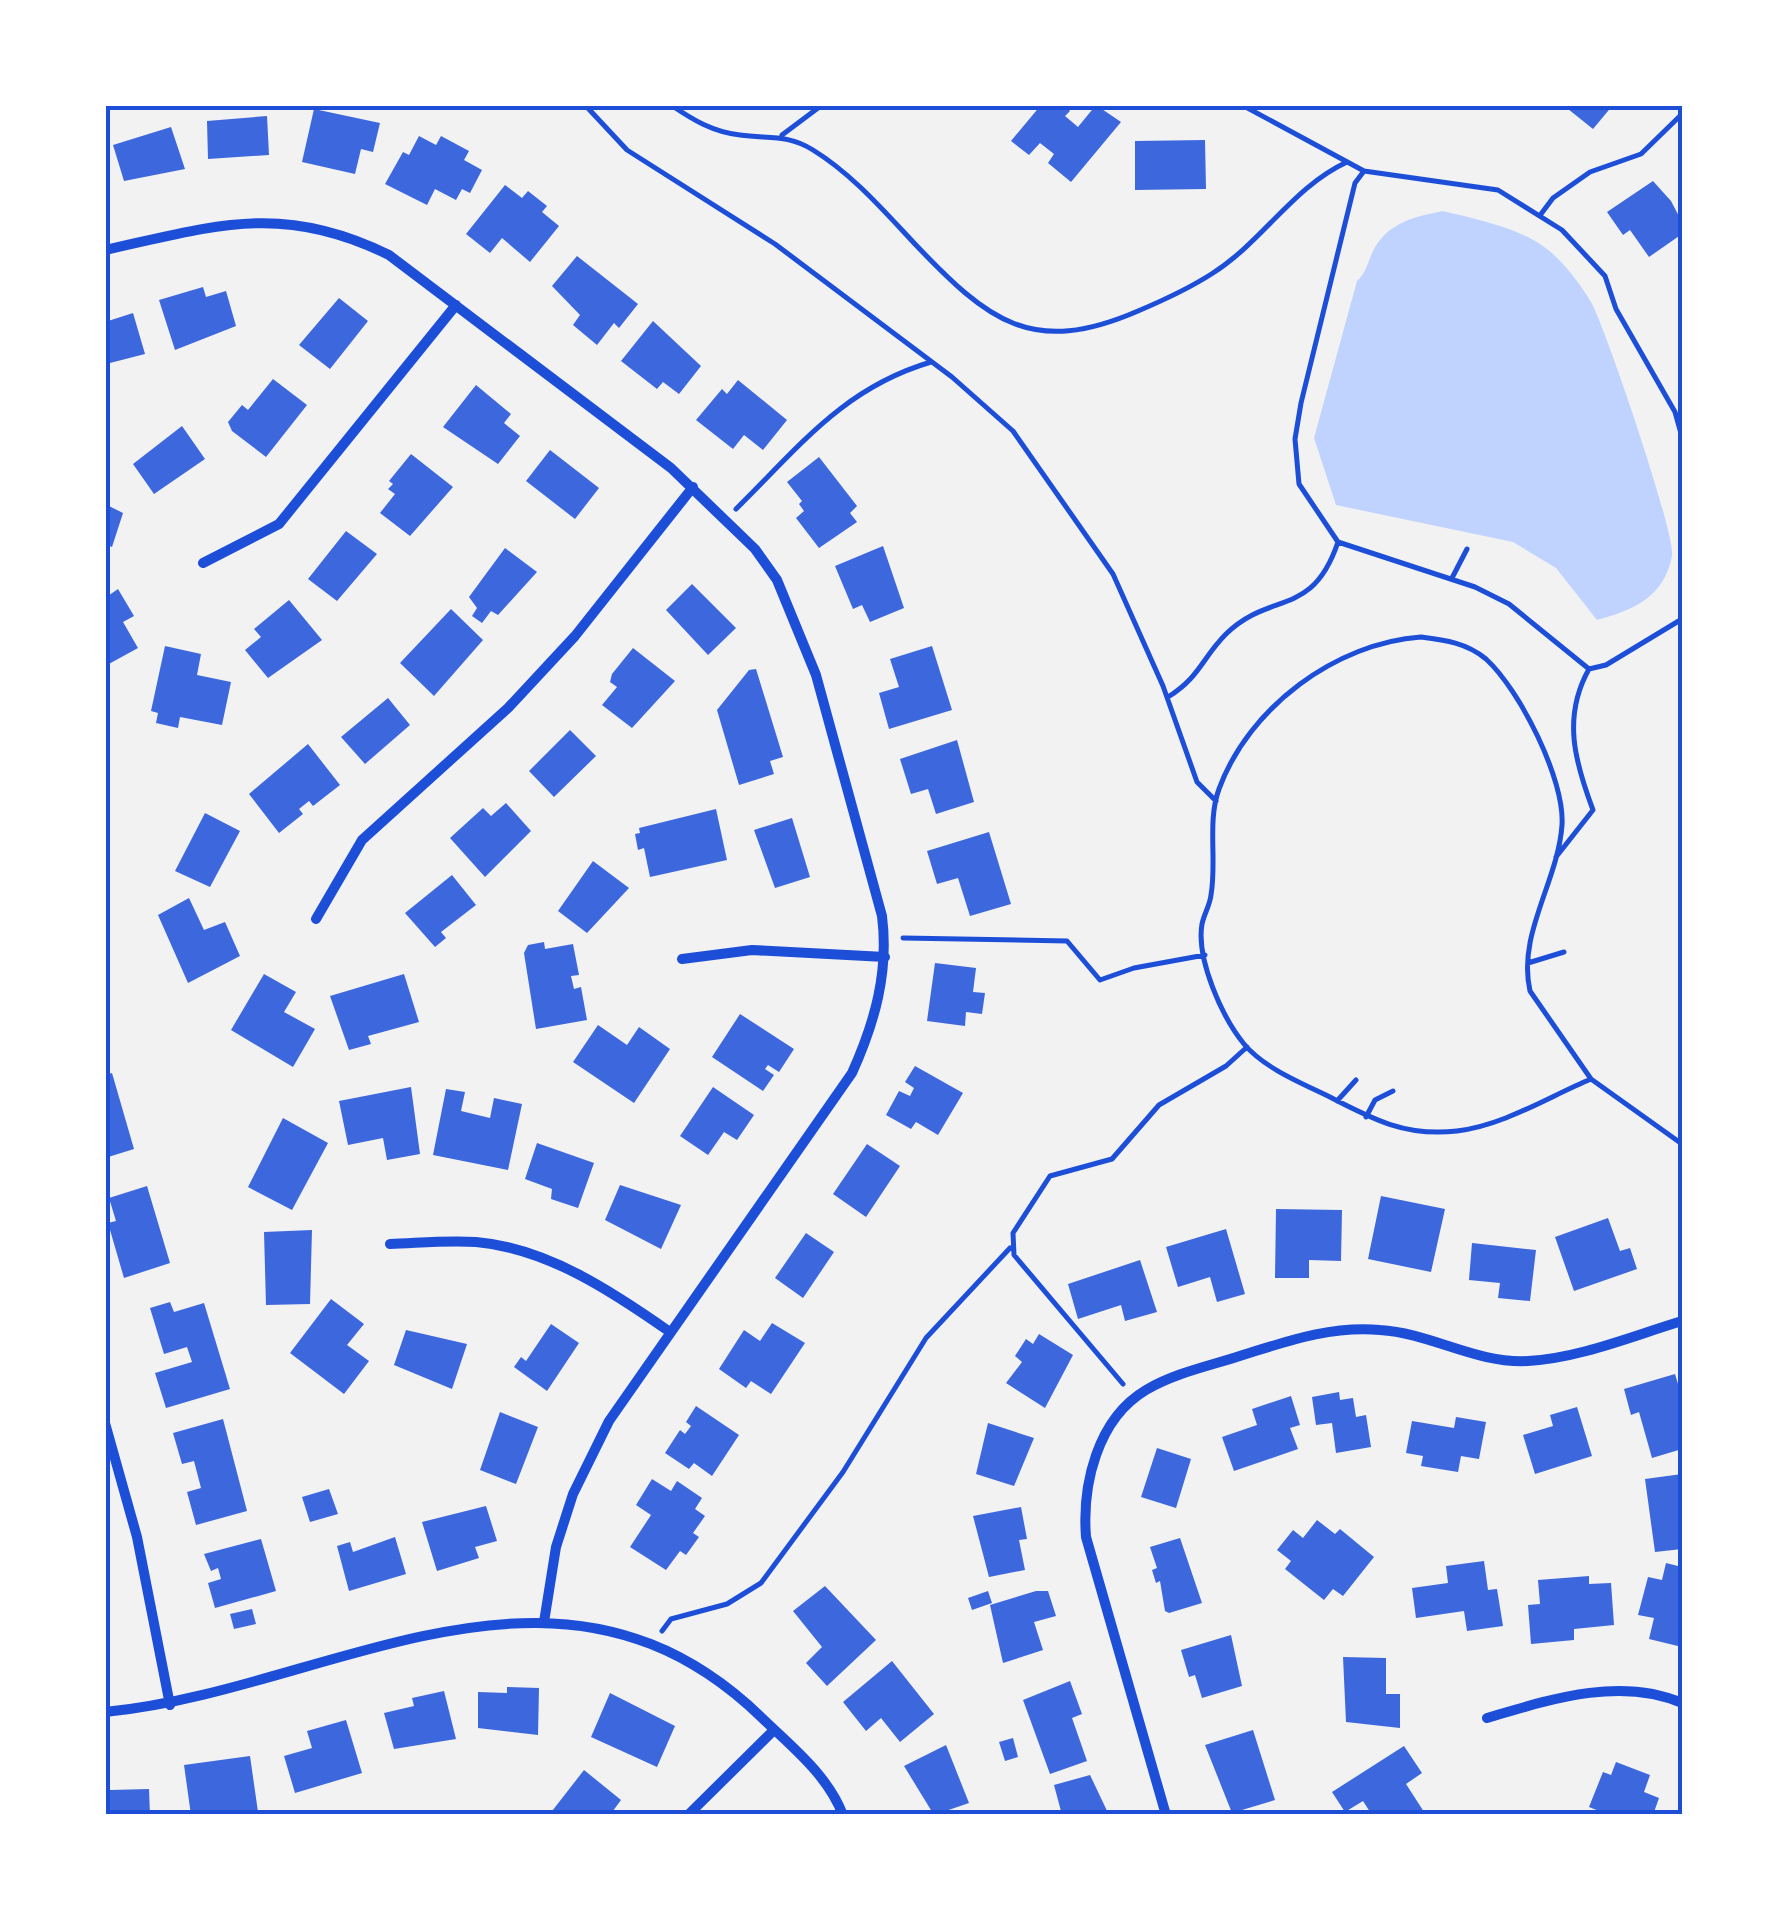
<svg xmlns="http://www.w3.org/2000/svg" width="1787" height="1920" viewBox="0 0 1787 1920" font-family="Inter,sans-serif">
	<rect width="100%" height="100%" fill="#f2f2f2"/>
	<!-- water -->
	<path fill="#bfd3fe" d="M1443 211C1479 220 1528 229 1555 256 1568 268 1583 288 1592 304 1606 330 1676 535 1672 556 1664 597 1634 610 1597 620L1556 568 1513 542 1336 505 1314 438 1357 281C1369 270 1368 257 1377 244 1393 221 1418 216 1443 211Z"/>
	<!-- building -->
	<path fill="#3d67dc" d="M1041 105H1064L1070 111 1065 116 1078 127 1096 105 1121 122 1071 182 1048 163 1054 154 1040 143 1029 155 1011 141Z
		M1563 105H1613L1593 129Z
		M314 109 380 123 373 152 361 149 355 174 302 162Z
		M267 116 269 155 208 159 207 121Z
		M171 127 185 169 124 181 113 145Z
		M419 136 436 145 441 136 469 151 464 160 482 170 470 193 462 189 456 200 435 189 427 205 385 184 403 152 409 155Z
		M1205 140 1206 189 1135 190V141Z
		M1653 181 1671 201 1682 222V234L1649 257 1630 230 1623 235 1607 212Z
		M505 185 522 198 528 191 547 206 542 212 559 226 530 262 502 238 490 253 466 234Z
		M577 256 638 304 619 328 614 323 597 345 573 325 580 315 552 286Z
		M203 287 206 297 226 291 236 326 175 350 159 300Z
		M339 298 368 321 330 369 299 345Z
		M133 313 145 354 106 364 109 374 105 376V322Z
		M653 321 701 366 679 394 663 382 657 389 621 361Z
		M273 379 307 405 266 457 232 431 228 422 242 405 248 410Z
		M738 380 787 420 763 450 744 435 733 449 696 420 722 389 727 394Z
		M476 385 511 414 504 423 520 436 498 464 443 427Z
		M182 426 205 459 154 494 133 464Z
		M550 450 599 488 575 519 526 481Z
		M411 454 453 487 410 536 380 513 395 494 388 489 393 484 389 481Z
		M819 457 857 506 850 513 857 522 819 548 796 518 804 511 799 504 802 501 787 482Z
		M105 504 123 513 112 547 105 544Z
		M346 531 377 554 337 601 308 579Z
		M883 546 904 608 870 622 862 605 853 609 835 566Z
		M505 548 537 572 498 615 491 611 482 623 472 616 477 608 469 597Z
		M692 584 736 628 708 655 666 610Z
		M118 589 134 616 123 622 138 648 107 665 105 598Z
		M289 600 322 640 268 678 245 650 261 637 254 629Z
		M451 609 483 640 434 696 400 663Z
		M165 646 201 654 197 675 231 682 222 725 180 717 178 728 156 723 158 713 151 711Z
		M932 646 952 710 889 729 879 693 899 687 890 659Z
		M633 648 675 681 632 728 602 705 617 687 610 682 612 674Z
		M756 669 783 757 770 761 774 774 739 785 717 710 749 670Z
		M388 698 410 725 365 764 341 737Z
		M570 730 596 756 554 797 529 771Z
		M957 740 974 802 936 814 928 789 911 794 900 759Z
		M308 744 340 785 313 806 309 801 299 809 303 814 279 833 249 794Z
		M506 803 531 831 485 877 450 838 483 808 491 816Z
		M716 809 727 860 650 877 644 848 638 850 635 834 640 833 639 828Z
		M205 813 240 831 210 887 175 871Z
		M792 818 810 877 775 888 754 830Z
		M989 832 1011 904 970 916 958 878 937 884 927 851Z
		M593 861 629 888 587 933 558 911Z
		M452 875 476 905 441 932 446 938 435 947 405 913Z
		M189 898 204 930 225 922 240 956 188 983 158 915Z
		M544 942 545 949 573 944 579 975 571 976 574 989 581 987 587 1020 536 1029 524 953 528 945Z
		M935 963 976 968 973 992 985 993 982 1014 966 1012 965 1026 927 1021Z
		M264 974 296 992 284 1012 315 1029 293 1067 231 1030Z
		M404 974 419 1022 368 1036 371 1044 349 1050 330 996Z
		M740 1014 794 1049 779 1072 768 1065 765 1069 774 1075 763 1091 712 1057Z
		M598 1025 627 1045 639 1027 670 1049 634 1103 573 1062Z
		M915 1066 963 1093 938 1135 916 1122 911 1129 886 1115 899 1091 910 1096 914 1088 905 1082Z
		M112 1073 134 1149 105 1158V1075Z
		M411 1087 420 1154 387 1160 383 1138 348 1145 339 1101Z
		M713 1087 754 1115 737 1140 724 1132 708 1155 680 1136Z
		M446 1089 465 1092 461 1111 490 1118 494 1098 522 1104 508 1170 433 1155Z
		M283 1118 328 1143 292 1210 248 1187Z
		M537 1143 594 1163 578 1208 551 1199 552 1189 525 1179Z
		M867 1144 900 1166 866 1217 833 1194Z
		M620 1185 681 1205 661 1249 605 1220Z
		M147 1186 170 1263 124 1278 108 1223 116 1221 109 1198Z
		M1381 1196 1445 1209 1431 1272 1368 1259Z
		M1276 1209 1342 1210 1341 1261 1309 1260V1278H1275Z
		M1608 1218 1620 1251 1630 1248 1637 1269 1574 1291 1555 1237Z
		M1226 1229 1245 1294 1217 1302 1210 1277 1178 1287 1166 1247Z
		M312 1230 310 1304 266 1305 264 1232Z
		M806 1233 834 1252 803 1298 775 1278Z
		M1472 1243 1536 1250 1530 1301 1498 1298 1500 1283 1469 1280Z
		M1140 1260 1157 1312 1125 1321 1121 1305 1078 1319 1068 1284Z
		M331 1299 364 1324 347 1345 369 1361 344 1394 290 1353Z
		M170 1302 174 1312 204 1303 230 1389 166 1408 155 1373 192 1362 187 1347 164 1354 150 1308Z
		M772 1323 805 1343 771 1394 751 1381 746 1388 719 1369 744 1330 760 1341Z
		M551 1324 579 1343 547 1391 514 1367 521 1357 526 1361Z
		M406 1330 467 1344 452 1389 394 1365Z
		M1039 1334 1073 1355 1045 1408 1006 1383 1022 1362 1015 1356 1026 1339 1033 1344Z
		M1675 1374 1682 1397V1449L1652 1458 1639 1412 1631 1415 1624 1389Z
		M1339 1392 1340 1400 1353 1398 1356 1417 1366 1415 1371 1447 1336 1453 1332 1423 1316 1425 1312 1397Z
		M1291 1396 1300 1425 1290 1428 1298 1449 1234 1471 1222 1437 1257 1425 1252 1409Z
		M696 1406 739 1435 712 1476 694 1463 689 1469 665 1453 680 1430 685 1434 691 1426 686 1422Z
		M1577 1407 1592 1456 1535 1474 1523 1435 1553 1426 1550 1415Z
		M500 1412 538 1427 516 1484 480 1470Z
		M1456 1417 1486 1422 1479 1459 1461 1456 1458 1472 1421 1466 1423 1456 1406 1453 1412 1421 1454 1428Z
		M223 1419 247 1511 196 1525 187 1492 201 1488 194 1461 182 1464 173 1433Z
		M988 1423 1034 1438 1014 1486 976 1474Z
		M1157 1448 1191 1459 1176 1508 1141 1497Z
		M1682 1474V1549L1655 1552 1645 1479Z
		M652 1479 671 1491 677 1481 702 1498 695 1509 705 1516 693 1533 699 1537 686 1555 680 1551 666 1570 630 1547 651 1515 636 1505Z
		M329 1489 338 1514 310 1522 302 1497Z
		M486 1506 497 1541 475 1547 479 1558 437 1571 422 1522Z
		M1021 1507 1027 1539 1019 1540 1025 1570 989 1577 973 1516Z
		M1317 1520 1335 1534 1340 1529 1374 1557 1343 1596 1333 1589 1324 1600 1285 1569 1291 1561 1277 1550 1293 1530 1303 1538Z
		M395 1537 406 1574 349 1591 337 1546 350 1542 353 1552Z
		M1180 1538 1202 1603 1169 1613 1165 1611 1160 1581 1156 1583 1152 1570 1157 1568 1150 1547Z
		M261 1539 276 1591 215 1608 208 1583 221 1579 218 1568 211 1571 204 1554Z
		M1484 1561 1488 1590 1497 1589 1503 1626 1467 1631 1464 1611 1416 1618 1412 1588 1448 1583 1446 1566Z
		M1666 1563 1682 1567V1647L1649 1639 1654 1618 1638 1615 1648 1577 1662 1580Z
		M1589 1576V1584L1611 1583 1614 1625 1574 1629V1640L1531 1644 1528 1605 1540 1604 1538 1580Z
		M825 1586 876 1640 827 1686 806 1663 822 1647 793 1611Z
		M988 1591 992 1603 972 1610 968 1598Z
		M1036 1591H1048L1056 1616 1034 1622 1043 1650 1003 1663 990 1605Z
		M252 1609 256 1624 234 1629 230 1614Z
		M1231 1635 1242 1686 1202 1698 1195 1675 1189 1677 1181 1650Z
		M1343 1657 1386 1658V1694H1400V1728L1346 1722Z
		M892 1661 934 1714 900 1742 881 1718 866 1731 843 1702Z
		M1070 1681 1082 1714 1072 1718 1087 1761 1050 1774 1023 1700Z
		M507 1687 539 1688 538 1735 478 1728V1692L507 1693Z
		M444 1691 456 1739 394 1749 384 1713 414 1706 412 1698Z
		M610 1693 675 1726 657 1767 591 1737Z
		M346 1720 362 1773 295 1793 284 1756 312 1748 307 1731Z
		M1253 1730 1275 1800 1232 1813 1205 1745Z
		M1013 1738 1018 1757 1005 1761 999 1742Z
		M946 1745 969 1803 934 1815 904 1766Z
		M1404 1746 1422 1773 1406 1784 1426 1815H1372L1363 1801 1345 1812 1332 1792Z
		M250 1756 258 1812 191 1815 184 1765Z
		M1616 1762 1650 1775 1644 1792 1659 1798 1653 1815H1609L1589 1807 1603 1772 1611 1775Z
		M584 1770 621 1800 610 1815H549Z
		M105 1772H109L110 1790 149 1789 150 1815H105Z
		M1090 1775 1109 1815H1062L1054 1785Z"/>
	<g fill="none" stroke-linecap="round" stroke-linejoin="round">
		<!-- path -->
		<path stroke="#1d4ed8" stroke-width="5" d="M585 105 627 150 775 244 952 377 1013 431 1113 574 1163 686 1197 782 1216 801
			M671 105C693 120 713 132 740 135 768 139 788 134 813 150 852 174 883 210 914 243 988 321 1032 357 1138 311 1164 300 1190 288 1213 273 1263 241 1293 187 1347 162
			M1242 105 1364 171
			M782 135 822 105
			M1541 214 1553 198 1590 172 1641 154 1682 114
			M1682 437 1675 412 1616 309 1605 276 1562 230 1498 190 1364 171 1355 183 1301 403 1295 439 1299 484 1338 542 1475 587 1509 604 1589 669 1606 665 1682 619
			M736 509C799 447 843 388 931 362
			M1452 578 1467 549
			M1421 637C1445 640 1467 643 1486 659 1520 690 1565 780 1562 825 1558 882 1517 934 1530 991L1591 1079C1548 1097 1505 1125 1457 1131 1406 1137 1372 1119 1328 1096 1301 1083 1264 1068 1244 1044 1222 1017 1196 959 1202 924 1204 914 1210 905 1211 895 1217 861 1207 821 1219 789 1249 707 1336 643 1421 637Z
			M1168 697C1200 677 1202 658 1226 634 1271 590 1312 619 1338 542
			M1556 857 1593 810C1575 762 1562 717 1589 669
			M903 938 1067 941 1100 980 1134 968 1205 955
			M1528 963 1564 952
			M1591 1079 1682 1144
			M1337 1101 1356 1080
			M1366 1117 1375 1100 1393 1091
			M1123 1384 1014 1255 1013 1233 1050 1176 1112 1159 1159 1105 1226 1066 1247 1047
			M662 1631 671 1619 727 1604 761 1583 843 1472 926 1338 1010 1248"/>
		<!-- minor -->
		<path stroke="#1d4ed8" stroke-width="10" d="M105 250C215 226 282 202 389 255L671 468 755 549 777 580 816 675 882 916C889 972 875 1022 852 1073L609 1421 573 1494 556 1547 544 1622
			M203 563 279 524 456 305
			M316 919 362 840 508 708 575 636 693 487
			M682 959 752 950 885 957
			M390 1244C419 1243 447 1240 476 1242 547 1248 613 1292 670 1332
			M105 1423 137 1537 170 1705
			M105 1712C331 1690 557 1520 761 1717 792 1747 827 1774 843 1815
			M1487 1718C1548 1700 1620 1676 1682 1703
			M688 1815 774 1730
			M1166 1815 1086 1537C1082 1485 1097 1419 1146 1390 1176 1372 1214 1365 1246 1354 1291 1340 1332 1326 1380 1330 1431 1333 1476 1364 1528 1361 1580 1358 1632 1336 1682 1321"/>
	</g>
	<!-- border -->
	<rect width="1787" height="1920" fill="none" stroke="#ffffff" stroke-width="215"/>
	<rect x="108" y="108" width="1572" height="1704" fill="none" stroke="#1d4ed8" stroke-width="4"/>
</svg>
